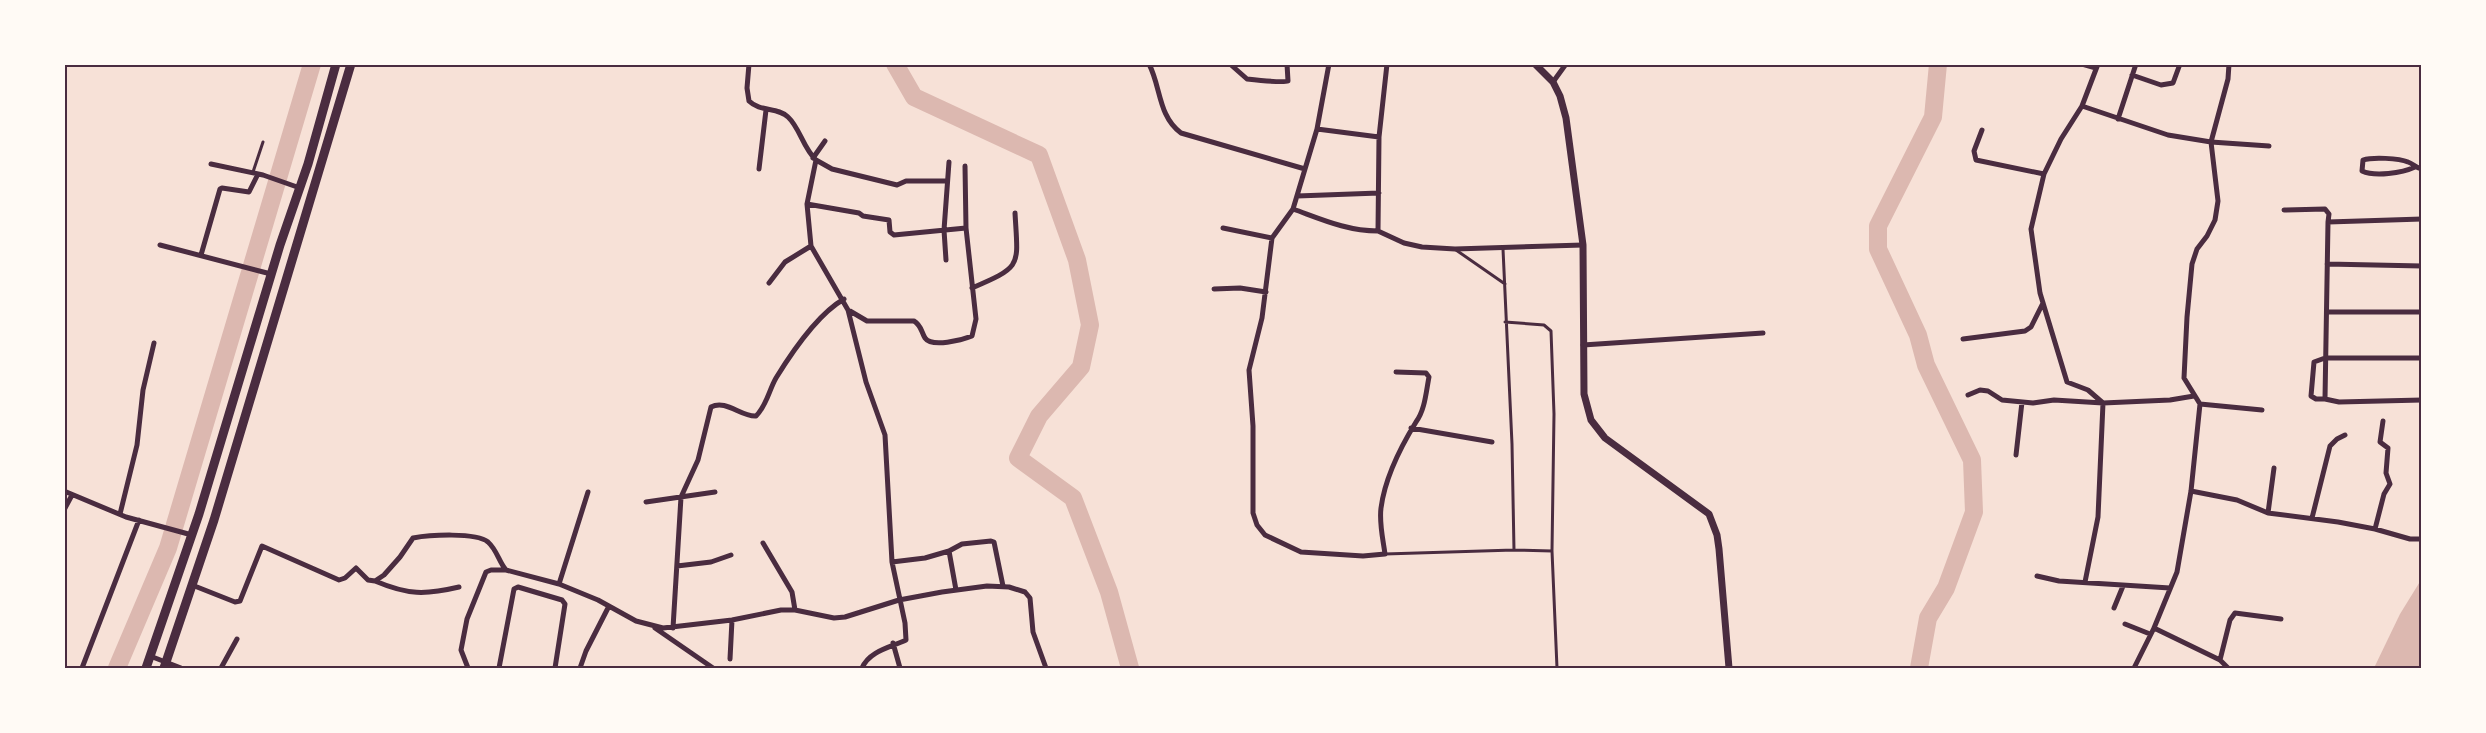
<svg xmlns="http://www.w3.org/2000/svg" width="2486" height="733" viewBox="0 0 2486 733" font-family="Lora,serif">
	<rect width="100%" height="100%" fill="#f7e1d7"/>
	<!-- water -->
	<path fill="#dcb8b0" d="M2421 580V668H2374L2400 614Z"/>
	<g fill="none" stroke-linecap="round" stroke-linejoin="round">
		<!-- river -->
		<path stroke="#dcb8b0" stroke-width="18" d="M895 64 914 97 1039 155 1077 260 1090 325 1081 367 1039 416 1018 458 1073 498 1109 592 1130 668
			M117 668 168 548 312 64
			M1919 668 1928 618 1946 588 1974 512 1972 460 1926 365 1918 335 1878 249V226L1933 117 1938 64"/>
		<!-- service -->
		<path stroke="#4a2c40" stroke-width="3" d="M253 172 263 142
			M1503 249 1512 444 1514 550
			M1456 250 1505 284
			M1505 322 1544 325 1551 331 1554 414 1552 551 1557 668
			M1385 554 1514 550 1552 551"/>
		<!-- minor -->
		<path stroke="#4a2c40" stroke-width="5" d="M749 64 747 88 749 101C760 112 778 107 788 117 800 128 803 148 816 160L807 204 811 246 848 310 866 382 885 435 892 562 905 623 906 640C891 647 869 651 862 668
			M1149 64C1161 87 1158 116 1181 133L1305 169
			M1230 64 1247 79C1256 80 1283 83 1288 81L1287 64
			M1329 64 1317 129 1293 209 1272 238 1262 318 1249 370 1253 426V513L1257 525 1265 535 1301 552 1363 556 1385 554C1383 539 1379 523 1381 508 1385 477 1400 448 1416 422 1425 410 1426 392 1429 377L1426 373 1396 372
			M1387 64 1379 137 1378 231 1404 243 1422 247 1455 249 1583 245
			M2082 64 2096 68
			M2132 75 2161 85 2173 83 2180 64
			M1553 82 1566 64
			M2082 106 2098 64
			M2118 119 2136 64
			M1317 129 1379 137
			M1982 130 1974 151 1976 160 2044 174
			M813 158 825 141
			M816 160 832 169 897 185 906 181H946
			M211 164 263 175 300 188
			M2415 167C2402 173 2375 177 2362 171L2363 160C2372 157 2399 158 2408 162 2414 164 2415 168 2422 169
			M759 169 766 110
			M1297 196 1379 193
			M807 204 859 213 863 216 889 220 890 232 894 235 966 228
			M1293 209C1321 219 1347 231 1378 231
			M2284 210 2325 209 2329 214 2328 222
			M2422 219 2328 222 2325 399 2339 402 2422 400
			M1223 228 1272 238
			M160 245 271 274
			M201 255 220 189 222 188 249 192 258 174
			M946 260 944 230 949 162
			M2327 264 2422 266
			M769 283 785 262 811 246
			M972 288C1023 266 1018 267 1015 213
			M1214 289 1240 288 1266 292
			M850 311 867 321H914C921 325 921 331 925 338 932 348 962 340 972 336L976 319 966 228 965 166
			M2327 312H2422
			M1963 339 2025 331 2031 327 2043 303
			M1583 345 1763 333
			M1968 395 1980 390 1988 391 2002 400 2033 403 2054 400 2103 403 2170 400 2194 396
			M2325 399H2316L2311 396 2314 362 2325 358H2422
			M2200 404 2262 410
			M1411 428 1492 442
			M2016 455 2022 402
			M64 491 126 517 192 535
			M2191 491 2237 500 2268 513 2338 522 2375 529 2410 539H2422
			M646 502 715 492
			M64 510 72 495
			M2268 513 2274 468
			M120 514 137 445 143 390 154 343
			M2312 518 2330 446 2337 439 2345 435
			M2375 529 2384 494 2390 484 2386 473 2388 448 2380 442 2383 421
			M763 543 792 592 795 610
			M892 562 925 558 949 551
			M677 566 711 562 731 555
			M2037 576 2059 581 2170 588
			M375 581C408 595 425 595 459 587
			M2085 582 2098 517 2103 403 2088 390 2067 382 2040 293 2031 229 2044 174 2061 139 2082 106 2168 135 2211 142 2269 146
			M559 584 588 492
			M192 585 235 602 240 601 262 546 339 580 345 578 356 568 368 580 375 581 384 575 400 557 413 538C429 535 476 532 488 542 497 550 499 562 506 570L559 584 598 600 636 621 663 628 732 620 781 610H795L834 618 845 617 899 600 942 592 987 586 1009 587 1025 592 1030 598 1033 632 1046 668
			M956 590 949 551 962 544 991 541 994 542 1003 586
			M2114 608 2123 586
			M2125 624 2150 634
			M655 628 713 668
			M673 628 681 497 698 460 711 407C726 399 741 417 756 416 767 405 769 390 776 378 792 352 818 314 844 299
			M893 643 900 668
			M150 656 181 668
			M730 659 732 620
			M2220 660 2230 620 2235 613 2281 619
			M82 668 139 520
			M221 668 237 639
			M468 668 461 650 467 619 486 572 491 570H506
			M499 668 514 589 518 587 562 600 565 604 555 668
			M580 668 586 651 609 606
			M2134 668 2154 628
			M2228 668 2220 660 2154 628 2177 572 2191 491 2200 404 2184 378 2187 317 2192 264 2197 249 2207 236 2215 220 2218 201 2211 142 2228 79 2229 64"/>
		<!-- tertiary -->
		<path stroke="#4a2c40" stroke-width="7" d="M1535 64 1553 82 1560 96 1566 118 1583 245 1584 394 1591 420 1605 438 1709 514 1717 535 1719 549 1729 668"/>
		<!-- trunk -->
		<path stroke="#4a2c40" stroke-width="9" d="M146 668 199 514 280 245 308 164 336 64
			M164 668 214 520 351 64"/>
	</g>
	<!-- border -->
	<rect width="2486" height="733" fill="none" stroke="#fffaf5" stroke-width="132"/>
	<rect x="66" y="66" width="2354" height="601" fill="none" stroke="#4a2c40" stroke-width="2"/>
</svg>
